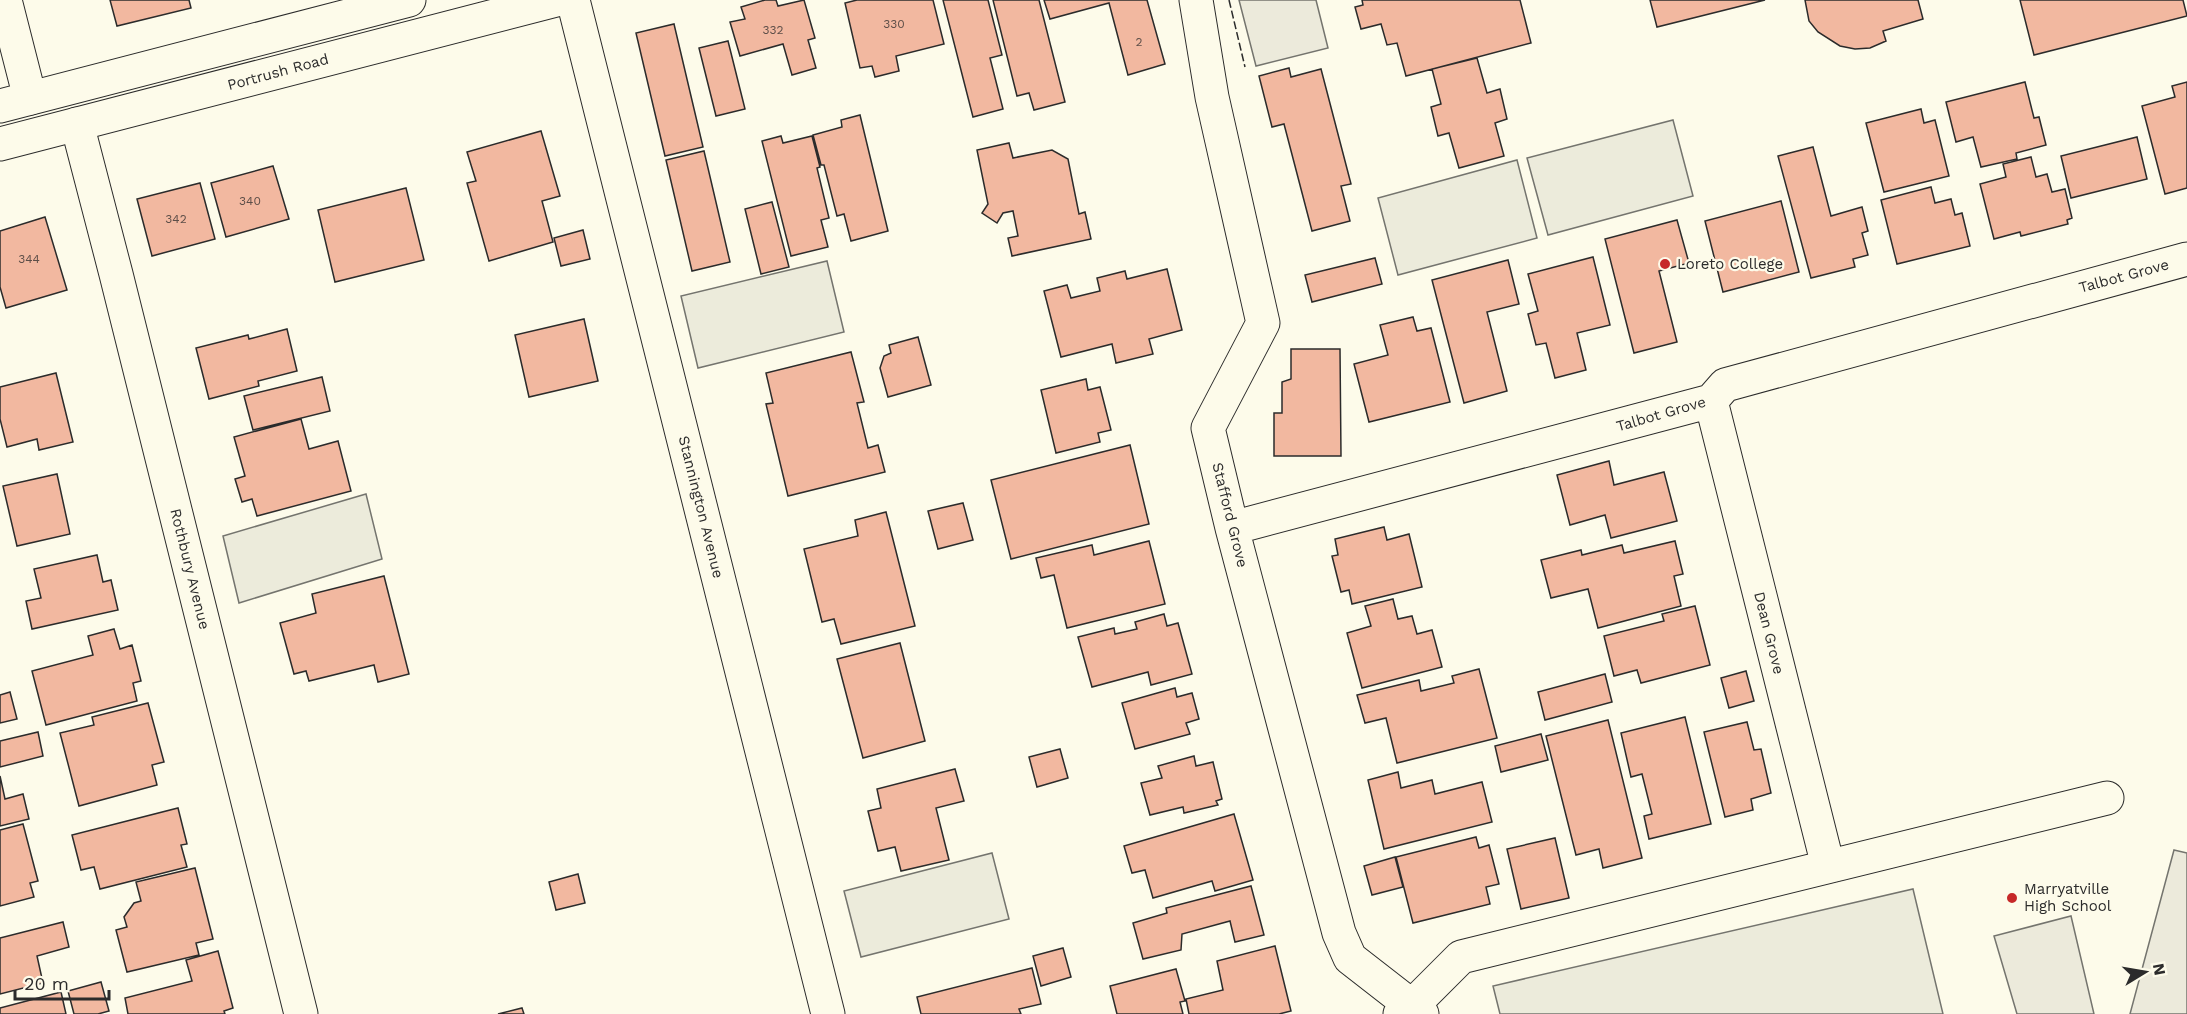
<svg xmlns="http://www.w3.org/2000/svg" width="2187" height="1014" viewBox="0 0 2187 1014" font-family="'Work Sans',sans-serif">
	<rect width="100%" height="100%" fill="#fdfbea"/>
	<!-- green -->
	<path fill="#ecebdb" stroke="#74746e" stroke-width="1.5" d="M1673 120 1693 196 1548 235 1527 158Z
		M1517 160 1537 238 1398 275 1378 198Z
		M827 261 844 332 698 368 681 296Z
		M366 494 382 559 239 603 223 536Z
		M992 853 1009 919 861 957 844 891Z
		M1913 889 1943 1014H1500L1493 986Z"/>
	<!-- parking -->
	<path fill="#eceadb" stroke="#74746e" stroke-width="1.5" d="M1239 0H1316L1328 48 1256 66Z
		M2174 850 2187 853V1014H2130Z
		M2071 916 2094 1014H2017L1994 936Z"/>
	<!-- building -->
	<path fill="#f2b8a0" stroke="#2b2b2b" stroke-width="1.5" d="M110 0H189L191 8 117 26Z
		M765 0H776L778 6 804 0 815 38 808 40 816 68 792 75 783 44 740 56 730 22 745 19 741 7Z
		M857 0H933L944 44 896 56 899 71 875 77 872 66 860 68 845 3Z
		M943 0H988L1002 55 990 58 1003 109 973 117Z
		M993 0H1039L1065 102 1034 110 1029 93 1017 96Z
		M1044 0H1147L1165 64 1128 75 1109 3 1050 19Z
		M1362 0H1520L1531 43 1406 76 1397 43 1387 45 1381 24 1361 29 1355 7 1363 5Z
		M1650 0H1765L1657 27Z
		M1805 0H1918L1923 19 1883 31 1886 41 1870 48 1855 49 1840 46 1818 32 1809 21Z
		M2020 0H2183L2187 16 2034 55Z
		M674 24 703 147 665 156 636 33Z
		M728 41 745 109 716 116 699 48Z
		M1477 58 1487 93 1500 89 1507 119 1495 123 1504 156 1459 168 1449 133 1438 136 1431 107 1441 104 1432 69Z
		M1289 68 1291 77 1321 69 1351 184 1341 186 1350 221 1312 231 1284 124 1272 127 1259 76Z
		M2025 82 2034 118 2039 117 2046 145 2016 153 2017 159 1981 167 1973 137 1956 142 1946 102Z
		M2187 82V188L2165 194 2142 106 2175 97 2172 86Z
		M1921 109 1924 123 1935 120 1949 176 1884 192 1866 123Z
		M860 115 888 231 851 241 844 214 837 216 824 165H821L813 135 842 127 841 120Z
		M541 131 560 196 542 201 553 242 489 261 467 183 476 181 467 152Z
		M781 136 783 143 812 136 820 167 817 168 829 218 821 220 828 247 791 256 762 141Z
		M2137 137 2147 179 2071 198 2061 156Z
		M1009 143 1013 158 1052 150 1068 159 1079 214 1085 212 1091 239 1012 256 1008 238 1018 236 1013 211 1003 213 997 223 982 213 988 204 977 150Z
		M1813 147 1831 216 1862 207 1868 231 1862 233 1868 255 1853 259 1855 267 1811 278 1778 156Z
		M704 151 730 262 692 271 666 160Z
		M2031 157 2036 177 2047 174 2052 192 2065 189 2072 218 2067 220 2068 224 2021 236 2020 232 1994 239 1980 184 2006 177 2003 164Z
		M273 166 289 219 226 237 211 183Z
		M200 183 215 239 152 256 137 199Z
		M1931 187 1935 203 1951 199 1955 215 1962 213 1970 246 1897 264 1881 200Z
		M406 188 424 260 335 282 318 210Z
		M1781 201 1799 272 1723 292 1705 221Z
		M772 202 789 267 761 274 745 209Z
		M45 217 67 290 6 308 0 287V231Z
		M1677 220 1689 263 1659 271 1677 342 1634 353 1605 239Z
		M583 230 590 259 561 266 554 238Z
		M1593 257 1610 325 1577 333 1586 370 1555 378 1546 343 1536 345 1528 314 1538 311 1528 274Z
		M1375 258 1382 284 1312 302 1305 275Z
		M1508 260 1519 304 1487 312 1507 391 1464 403 1432 280Z
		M1167 269 1182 330 1149 339 1153 354 1116 363 1112 344 1061 357 1044 291 1067 285 1071 298 1100 291 1097 278 1125 271 1127 279Z
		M1413 317 1417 331 1431 328 1450 402 1369 422 1354 364 1388 355 1380 325Z
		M584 319 598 381 529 397 515 335Z
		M287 329 297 371 258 381 259 386 209 399 196 348 248 335 249 339Z
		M918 337 931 385 888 397 880 368 884 356 891 353 889 345Z
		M1291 349H1340L1341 456H1274V413H1282V382L1291 379Z
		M851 352 864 402 857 403 868 448 878 445 885 472 788 496 766 404 773 403 766 373Z
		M56 373 73 442 39 450 37 439 7 447 0 419V387Z
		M322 377 330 411 253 430 244 396Z
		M1086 379 1088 390 1100 387 1111 430 1098 433 1100 442 1056 453 1041 390Z
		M301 419 309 449 338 441 351 491 257 516 252 499 242 502 235 479 245 476 234 437Z
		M1130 445 1149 524 1011 559 991 480Z
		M1609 461 1614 485 1664 472 1677 521 1611 538 1605 515 1570 525 1557 475Z
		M57 474 70 534 17 546 3 486Z
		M963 503 973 540 938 549 928 511Z
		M886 512 915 626 841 644 834 619 822 622 804 549 858 536 855 520Z
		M1384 527 1387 540 1409 534 1422 587 1352 604 1349 590 1341 592 1332 556 1338 555 1335 539Z
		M1149 541 1165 604 1067 628 1054 575 1041 578 1036 558 1092 545 1094 555Z
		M1675 541 1683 574 1674 576 1681 606 1598 628 1588 589 1551 598 1541 560 1581 550 1582 555 1622 545 1624 553Z
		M97 555 103 582 111 580 118 610 32 629 26 601 41 598 34 569Z
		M384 576 409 674 378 682 374 665 309 681 306 671 294 674 280 623 316 613 312 594Z
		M1393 599 1398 619 1412 616 1417 634 1432 630 1442 667 1362 688 1347 633 1371 626 1365 606Z
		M1695 606 1710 665 1641 683 1637 670 1614 676 1604 636 1664 621 1662 614Z
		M1164 614 1167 626 1178 623 1192 674 1151 685 1148 672 1092 687 1078 637 1114 628 1115 634 1137 629 1135 622Z
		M114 629 120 649 132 645 141 681 133 683 137 701 46 725 32 671 93 655 88 636Z
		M900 643 925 741 863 758 837 659Z
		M1479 669 1497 738 1397 763 1386 718 1365 723 1357 695 1419 680 1421 691 1454 683 1452 676Z
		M1746 671 1754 701 1729 708 1721 678Z
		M1605 674 1612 702 1545 720 1538 692Z
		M1175 688 1177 697 1192 693 1199 719 1186 723 1190 734 1135 749 1122 703Z
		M10 692 17 719 0 723V695Z
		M148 703 164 762 152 765 157 785 79 806 60 733 94 725 92 717Z
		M1685 717 1711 824 1649 839 1644 816 1652 814 1642 774 1631 777 1621 733Z
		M1608 720 1642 858 1603 868 1599 849 1576 855 1546 736Z
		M1747 722 1754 750 1761 749 1771 793 1751 799 1753 810 1725 817 1704 732Z
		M38 732 43 756 0 767V741Z
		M1541 734 1548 760 1501 772 1495 746Z
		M1060 749 1068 778 1037 787 1029 757Z
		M1194 756 1196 766 1213 762 1222 799 1216 801 1218 805 1184 813 1183 807 1150 815 1141 783 1162 778 1158 766Z
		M955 769 964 801 936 808 949 860 901 871 895 847 878 851 868 811 881 808 877 789Z
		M1398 772 1401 788 1432 780 1435 794 1482 782 1492 822 1384 849 1368 780Z
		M0 776 5 799 23 794 29 819 0 826Z
		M178 808 187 844 181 845 187 867 100 889 94 867 81 870 72 835Z
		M1234 814 1253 880 1215 891 1212 881 1153 898 1145 870 1132 873 1124 846Z
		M23 824 38 881 30 883 34 897 0 906V830Z
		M1476 837 1479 848 1489 845 1499 884 1486 887 1490 904 1413 923 1396 857Z
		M1555 838 1569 898 1521 909 1507 849Z
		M1395 857 1403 887 1372 895 1364 866Z
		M195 868 213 939 196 943 199 955 127 972 116 930 127 927 124 917 134 903 141 901 136 882Z
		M578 874 585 903 556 910 549 882Z
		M1251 886 1264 935 1235 942 1230 921 1182 934 1181 950 1143 959 1133 923 1167 913 1166 908Z
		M63 922 69 947 37 956 43 983 0 994V938Z
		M1275 946 1291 1011 1279 1014H1189L1186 999 1223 990 1217 961Z
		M1063 948 1071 977 1041 986 1033 956Z
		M218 951 233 1008 224 1011 225 1014H128L125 998 192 981 186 960Z
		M1032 968 1041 1004 1019 1009 1021 1014H921L917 997Z
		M1176 969 1185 1001 1180 1002 1183 1014H1117L1110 986Z
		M101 982 109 1011 98 1014H74L68 991Z
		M61 992 66 1014H0V1008Z
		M522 1008 524 1014H498Z"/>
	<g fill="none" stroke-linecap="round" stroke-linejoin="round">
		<defs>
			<path id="minor" d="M5 0 30 98
				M573 0 828 1014
				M1196 0 1212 97 1263 323 1208 428 1232 528 1339 933 1350 958 1422 1014
				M77 124 116 274 301 1014
				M1711 401 1828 866
				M1232 528 1711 401 1725 385 2187 259
				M1400 1014 1413 1005 1461 957 2107 798"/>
			<path id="highway" d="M0 106 409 0
				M0 144 556 0"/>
		</defs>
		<!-- minor casing -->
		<use href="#minor" stroke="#2b2b2b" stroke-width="35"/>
		<!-- highway casing -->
		<use href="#highway" stroke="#2b2b2b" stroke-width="35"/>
		<!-- minor -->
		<use href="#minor" stroke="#fdfbea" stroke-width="33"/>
		<!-- highway -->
		<use href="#highway" stroke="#fdfbea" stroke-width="33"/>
		<!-- fence -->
		<path stroke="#2b2b2b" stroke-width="1.5" stroke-dasharray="8 3" stroke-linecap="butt" d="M1229 0 1245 67"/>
	</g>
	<!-- markers -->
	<g fill="#c62828" stroke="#fdfbea" stroke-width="2">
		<circle cx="1665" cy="264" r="6"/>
		<circle cx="2012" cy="898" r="6"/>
	</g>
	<g text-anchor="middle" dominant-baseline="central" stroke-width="4.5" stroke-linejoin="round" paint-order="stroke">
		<!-- number labels -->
		<g font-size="12" fill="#5d4e48">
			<text x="894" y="24">330</text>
			<text x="773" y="30">332</text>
			<text x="1139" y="42">2</text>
			<text x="250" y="201">340</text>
			<text x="176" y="219">342</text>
			<text x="29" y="259">344</text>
		</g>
		<!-- street labels -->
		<g font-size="15" fill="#2b2b2b" stroke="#fdfbea">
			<text transform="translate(278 72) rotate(-15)">Portrush Road</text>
			<text transform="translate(2124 276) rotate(-15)">Talbot Grove</text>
			<text transform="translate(1661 414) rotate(-16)">Talbot Grove</text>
			<text transform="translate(701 507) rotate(76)">Stannington Avenue</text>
			<text transform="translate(1230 515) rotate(76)">Stafford Grove</text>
			<text transform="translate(190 569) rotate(76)">Rothbury Avenue</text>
			<text transform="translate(1769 633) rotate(76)">Dean Grove</text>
		</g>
		<!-- poi labels -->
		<g font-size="15" fill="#2b2b2b" stroke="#fdfbea" text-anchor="start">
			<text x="1677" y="264">Loreto College</text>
			<text x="2024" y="889">Marryatville<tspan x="2024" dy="17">High School</tspan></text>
		</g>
	</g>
	<!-- north arrow -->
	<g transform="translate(2145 972) rotate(79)" stroke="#fdfbea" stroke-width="4.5" paint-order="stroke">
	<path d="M0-4.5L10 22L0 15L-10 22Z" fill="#2b2b2b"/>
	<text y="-9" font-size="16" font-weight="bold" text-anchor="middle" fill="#2b2b2b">N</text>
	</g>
	<!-- scale -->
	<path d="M15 990v9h94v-9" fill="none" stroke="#2b2b2b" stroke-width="3"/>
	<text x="24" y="990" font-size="18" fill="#2b2b2b" stroke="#fdfbea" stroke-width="4.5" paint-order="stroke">20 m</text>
</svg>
